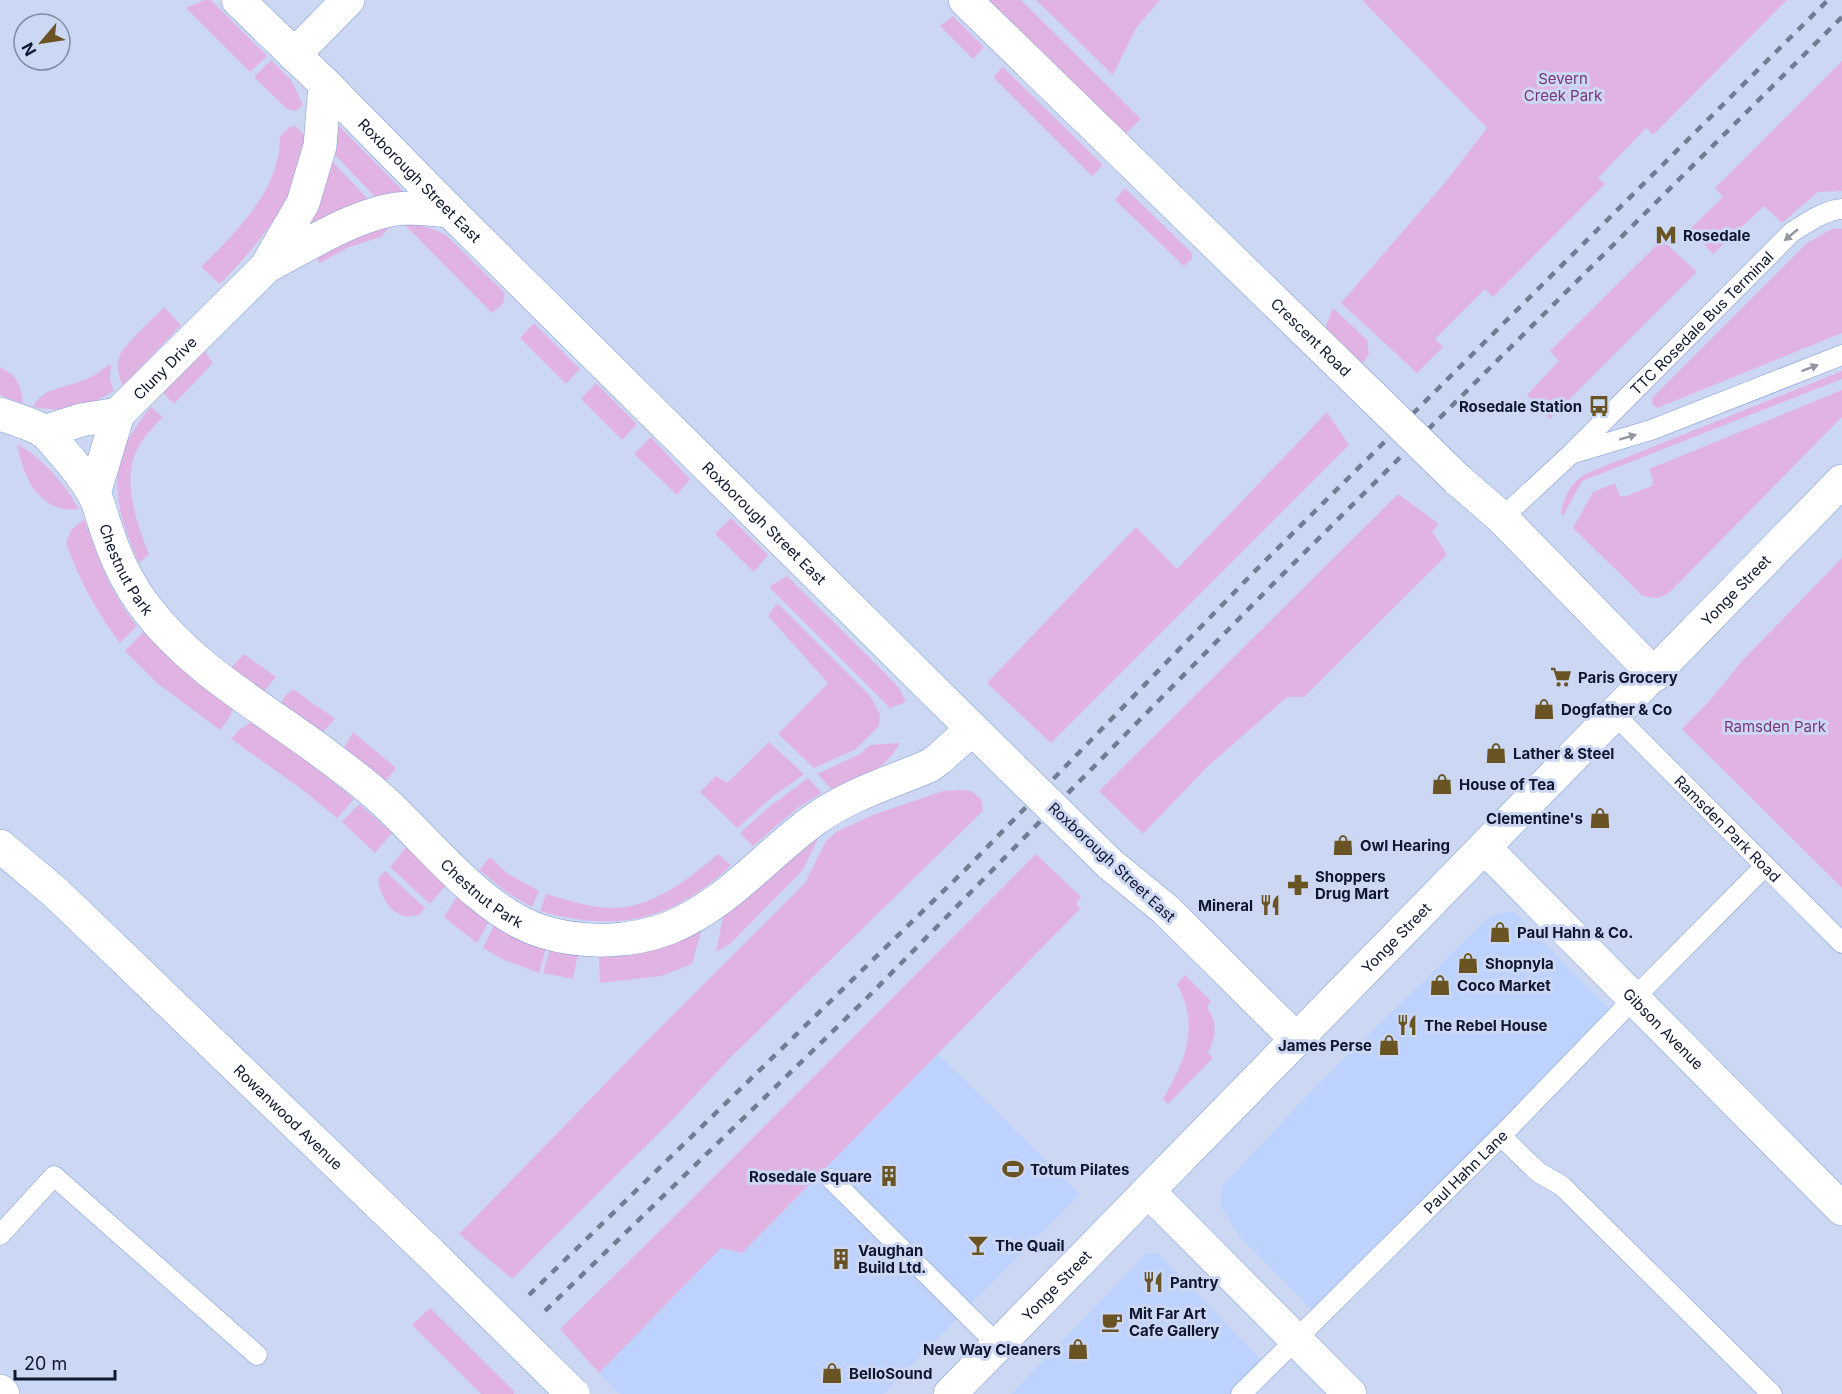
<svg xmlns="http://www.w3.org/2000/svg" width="1842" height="1394" viewBox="0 0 1842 1394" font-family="Inter,sans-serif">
	<rect width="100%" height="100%" fill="#ccd8f3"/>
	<!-- built -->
	<path fill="#bdd2fd" d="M1504 912H1514L1624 1024 1326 1324 1240 1237 1220 1205 1223 1185 1315 1087 1489 917Z
		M938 1054 1080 1194 883 1394H620L599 1373 721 1248 742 1253Z
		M1147 1253H1158L1272 1371 1250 1394H1011Z"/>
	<!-- green -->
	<path fill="#e1b3e3" d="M204 0H211L267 56 250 72 186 8Z
		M988 0H1021L1141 119 1124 135Z
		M1036 0H1160L1136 28 1113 75Z
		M1362 0H1787L1653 135 1646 128 1598 178 1605 184 1493 297 1485 289 1435 339 1443 347 1417 373 1341 303 1447 180 1487 128Z
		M953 16 984 47 973 59 940 26Z
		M271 60 291 80 303 105 296 111 287 109 254 77Z
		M1842 61V191L1818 192 1782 223 1764 206 1713 254 1690 229 1723 197 1715 188Z
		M1003 67 1103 165 1092 176 993 77Z
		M338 125 404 192 402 196 379 201 332 152Z
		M295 126 305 135C301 196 260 242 220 284L201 267C236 232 281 189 280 136L290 127Z
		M331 160 371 202 305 232Z
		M1125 188 1192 253V259L1184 266 1115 200Z
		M392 224 381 237 349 247 320 263 315 256 362 232Z
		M404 224C420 224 432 228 446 235L505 293 503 304 492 313Z
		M1832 229H1842V333L1657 408 1652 404V398L1807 243Z
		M1662 240 1697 272 1550 419 1527 395 1559 361 1550 351Z
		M164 307 181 325 123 386C118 376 115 364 121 353 127 342 154 318 164 307Z
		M1333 308 1367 340 1369 354 1363 363 1352 358 1324 331Z
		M534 323 580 369 566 384 520 338Z
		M203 349 213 363 174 404 163 393Z
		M111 363 110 380 114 391C89 406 61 413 33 407 43 386 68 388 87 379 96 375 103 369 111 363Z
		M0 367C17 376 21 383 23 404L0 395Z
		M1842 371V379L1582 481 1563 516 1561 513C1564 496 1571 483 1585 474Z
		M596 383 637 424 622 440 581 399Z
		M1842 390V417L1671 591C1660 599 1655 600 1642 595L1573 528 1593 492 1615 483 1619 495 1624 497 1652 486 1653 480 1649 469Z
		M151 407 163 417C153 427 143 437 137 450 122 479 137 526 149 554L139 563C112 501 104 462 151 407Z
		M1327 412 1349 445 1051 743 987 683 1136 527 1177 569Z
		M651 437 690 479 677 495 634 454Z
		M17 444C44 459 63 482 79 509 39 514 23 477 17 444Z
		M1398 494 1439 524 1432 531 1447 555 1304 697H1287L1207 767 1143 834 1099 791Z
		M731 518 768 555 754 572 715 534Z
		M84 519C99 560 109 591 137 626L120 643C97 613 78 578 66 542L72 529Z
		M1842 558V888L1682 729 1712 698 1741 662Z
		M787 576 886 674 900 689 906 702 890 708 769 587Z
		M777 603 871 697 880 715 879 726 856 749 814 768 778 734 828 683 768 616Z
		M143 632C172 660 200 686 233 709L229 718 220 730 157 683 125 651Z
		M244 654 276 677 264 691 231 668Z
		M293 689 335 719 323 732 281 703 286 695Z
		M251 722 289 747 354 799 337 818 303 790 231 739 239 730Z
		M353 732 396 768 385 782 344 748Z
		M769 742 804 774 771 798 737 828 700 792 716 776 727 783Z
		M900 743C878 779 864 771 832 789L817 774 860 754 870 745Z
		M808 778 822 793 800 806 753 846 740 833 769 807Z
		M960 790 971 791 981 799 983 811 731 1057 673 1119 512 1279 459 1234 645 1043 805 883 826 841 836 832 873 815 943 791Z
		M359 804 392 833 375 853 342 822Z
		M819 837 802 871 730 944 716 952 723 917Z
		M406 847 447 884 430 904 390 867Z
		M718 854 731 865C673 921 617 933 540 911L546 894C568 900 591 908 614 908 654 907 689 879 718 854Z
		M1036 854 1081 897 1076 904 1080 909 742 1253 721 1248 599 1373 560 1329 680 1211Z
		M490 857 508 874 539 891 532 907 508 893 479 870Z
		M385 871 425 908 419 915C414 915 409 917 404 916 389 912 379 893 378 878Z
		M458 895 489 921 477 943 444 917Z
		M494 925 546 948 539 973 502 959 483 948Z
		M702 929 692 964 661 976 600 983 599 957C637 958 669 947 702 929Z
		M550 949 578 953 573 979 543 973Z
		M1185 975 1211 1001 1207 1007C1218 1023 1216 1037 1208 1053L1213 1058 1168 1104 1163 1099C1186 1060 1200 1026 1177 984Z
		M430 1308 515 1392 513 1394H481L412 1325Z"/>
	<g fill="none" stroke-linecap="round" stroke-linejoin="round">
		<defs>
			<g id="service">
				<path d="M1574 453 1651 430 1842 355"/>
				<path id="s1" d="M1502 518 1572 453 1792 232C1807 223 1824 210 1842 209"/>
				<path id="s2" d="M1615 715 1842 943"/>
				<path d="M1501 1136 1538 1172 1562 1186 1772 1394"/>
				<path d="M831 1179 998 1345"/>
				<path d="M0 1235 54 1176 257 1355"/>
				<path id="s3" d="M1241 1394 1501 1136 1648 984 1764 867"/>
			</g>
			<g id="minor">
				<path id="s4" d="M238 0 325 84 450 211 1012 768"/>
				<path id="s5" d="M965 0 1373 397"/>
				<path d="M294 55 348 0"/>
				<path d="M266 267C306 246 363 209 408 208 422 208 436 210 450 211"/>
				<path id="s6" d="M0 414C14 419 33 424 45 432 51 437 56 445 61 450 73 463 85 479 94 494 100 506 103 521 108 534 117 561 129 586 147 609 196 673 271 712 334 761 353 775 373 791 390 807 433 848 486 915 544 932 584 944 630 943 669 928 725 906 766 855 814 820 848 795 891 782 929 766L940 758 972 729"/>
				<path id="s7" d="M44 432 81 420 118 414 266 267 303 203 320 146 325 84"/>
				<path d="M1457 479 1502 518 1655 675"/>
				<path d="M94 494 118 414"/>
				<path id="s8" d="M0 846 56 893 431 1254"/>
				<path id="s9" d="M1485 848 1842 1209"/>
				<path d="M1110 864 1165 909 1297 1040"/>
				<path d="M1149 1192 1350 1394"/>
				<path d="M0 1391 3 1394"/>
			</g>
			<g id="primary">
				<path id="s10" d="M950 1394 1842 481"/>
			</g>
		</defs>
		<!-- service casing -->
		<use href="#service" stroke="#7e9ad8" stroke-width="21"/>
		<!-- minor casing -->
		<use href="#minor" stroke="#7e9ad8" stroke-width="34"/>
		<!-- primary casing -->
		<use href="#primary" stroke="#7e9ad8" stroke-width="34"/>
		<!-- service -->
		<use href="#service" stroke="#fff" stroke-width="20"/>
		<!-- minor -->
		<use href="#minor" stroke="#fff" stroke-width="33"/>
		<!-- primary -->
		<use href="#primary" stroke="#fff" stroke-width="33"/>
		<!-- rail -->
		<path stroke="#707b94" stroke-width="4.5" stroke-dasharray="8 8" stroke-linecap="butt" d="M529 1295 964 871 1256 570 1828 0
			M545 1311 866 999 1272 585 1842 17"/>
		<defs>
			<path id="minor-bridge" d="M1373 397 1457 479
				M1012 768 1110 864
				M431 1254 573 1394"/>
		</defs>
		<!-- minor-bridge casing -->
		<use href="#minor-bridge" stroke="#7e9ad8" stroke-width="34" stroke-linecap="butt"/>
		<!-- minor-bridge -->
		<use href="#minor-bridge" stroke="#fff" stroke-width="33"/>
	</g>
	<!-- one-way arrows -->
	<defs><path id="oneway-solid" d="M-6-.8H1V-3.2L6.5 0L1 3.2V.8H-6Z" transform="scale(1.5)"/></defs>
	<g fill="#9397a1">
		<use href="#oneway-solid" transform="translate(1791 235) rotate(140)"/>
		<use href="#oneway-solid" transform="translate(1810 368) rotate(-21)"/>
		<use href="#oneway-solid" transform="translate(1628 437) rotate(-16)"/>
	</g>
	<!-- icons -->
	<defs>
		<symbol id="metro-bare" viewBox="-9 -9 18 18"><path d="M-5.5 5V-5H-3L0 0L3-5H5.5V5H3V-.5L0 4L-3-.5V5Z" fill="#6a5423" stroke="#ccd8f3" stroke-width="2.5" paint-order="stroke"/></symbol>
		<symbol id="bus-bare" viewBox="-9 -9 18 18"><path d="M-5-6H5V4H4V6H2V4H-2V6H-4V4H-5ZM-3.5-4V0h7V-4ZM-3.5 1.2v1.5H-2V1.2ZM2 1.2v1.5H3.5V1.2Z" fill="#6a5423" stroke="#ccd8f3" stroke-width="2.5" paint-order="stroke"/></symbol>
		<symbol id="supermarket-bare" viewBox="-9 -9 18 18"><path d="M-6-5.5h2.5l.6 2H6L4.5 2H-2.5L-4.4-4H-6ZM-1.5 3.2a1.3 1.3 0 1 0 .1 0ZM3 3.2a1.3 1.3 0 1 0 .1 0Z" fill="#6a5423" stroke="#ccd8f3" stroke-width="2.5" paint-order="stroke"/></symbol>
		<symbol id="shop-bare" viewBox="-9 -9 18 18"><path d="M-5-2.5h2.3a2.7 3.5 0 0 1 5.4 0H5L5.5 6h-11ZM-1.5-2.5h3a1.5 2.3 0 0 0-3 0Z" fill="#6a5423" stroke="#ccd8f3" stroke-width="2.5" paint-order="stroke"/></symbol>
		<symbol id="pharmacy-bare" viewBox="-9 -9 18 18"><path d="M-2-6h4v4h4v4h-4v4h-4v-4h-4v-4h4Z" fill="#6a5423" stroke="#ccd8f3" stroke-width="2.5" paint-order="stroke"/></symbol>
		<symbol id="restaurant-bare" viewBox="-9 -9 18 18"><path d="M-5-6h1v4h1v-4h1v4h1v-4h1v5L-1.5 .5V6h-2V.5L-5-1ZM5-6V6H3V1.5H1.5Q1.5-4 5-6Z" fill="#6a5423" stroke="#ccd8f3" stroke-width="2.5" paint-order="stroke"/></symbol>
		<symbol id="stadium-bare" viewBox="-9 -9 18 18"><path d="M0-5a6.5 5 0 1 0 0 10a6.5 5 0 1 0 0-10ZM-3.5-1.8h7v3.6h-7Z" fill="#6a5423" stroke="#ccd8f3" stroke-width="2.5" paint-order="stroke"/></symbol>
		<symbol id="building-bare" viewBox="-9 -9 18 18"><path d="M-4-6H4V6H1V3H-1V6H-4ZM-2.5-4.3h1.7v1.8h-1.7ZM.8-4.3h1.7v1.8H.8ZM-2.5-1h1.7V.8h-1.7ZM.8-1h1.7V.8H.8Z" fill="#6a5423" stroke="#ccd8f3" stroke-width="2.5" paint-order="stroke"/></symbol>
		<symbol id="bar-bare" viewBox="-9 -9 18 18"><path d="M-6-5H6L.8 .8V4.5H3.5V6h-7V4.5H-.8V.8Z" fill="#6a5423" stroke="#ccd8f3" stroke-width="2.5" paint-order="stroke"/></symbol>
		<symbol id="cafe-bare" viewBox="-9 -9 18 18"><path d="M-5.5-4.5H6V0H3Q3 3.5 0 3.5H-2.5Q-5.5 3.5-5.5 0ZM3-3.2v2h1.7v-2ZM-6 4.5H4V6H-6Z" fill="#6a5423" stroke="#ccd8f3" stroke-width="2.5" paint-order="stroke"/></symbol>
	</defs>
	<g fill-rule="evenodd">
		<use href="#metro-bare" x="1651" y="220" width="30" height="30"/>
		<use href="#bus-bare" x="1584" y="391" width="30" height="30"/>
		<use href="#supermarket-bare" x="1546" y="662" width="30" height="30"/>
		<use href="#shop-bare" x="1529" y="694" width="30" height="30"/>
		<use href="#shop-bare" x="1481" y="738" width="30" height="30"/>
		<use href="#shop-bare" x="1427" y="769" width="30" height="30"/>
		<use href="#shop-bare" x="1585" y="803" width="30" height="30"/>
		<use href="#shop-bare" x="1328" y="830" width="30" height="30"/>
		<use href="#pharmacy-bare" x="1283" y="870" width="30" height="30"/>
		<use href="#restaurant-bare" x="1255" y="890" width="30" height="30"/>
		<use href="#shop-bare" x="1485" y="917" width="30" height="30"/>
		<use href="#shop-bare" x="1453" y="948" width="30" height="30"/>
		<use href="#shop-bare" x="1425" y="970" width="30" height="30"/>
		<use href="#restaurant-bare" x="1392" y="1010" width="30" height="30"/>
		<use href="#shop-bare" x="1374" y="1030" width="30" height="30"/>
		<use href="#stadium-bare" x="998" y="1154" width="30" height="30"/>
		<use href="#building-bare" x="874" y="1161" width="30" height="30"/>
		<use href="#bar-bare" x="963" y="1230" width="30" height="30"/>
		<use href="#building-bare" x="826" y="1244" width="30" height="30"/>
		<use href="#restaurant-bare" x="1138" y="1267" width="30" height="30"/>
		<use href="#cafe-bare" x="1097" y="1307" width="30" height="30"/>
		<use href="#shop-bare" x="1063" y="1334" width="30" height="30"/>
		<use href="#shop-bare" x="817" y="1358" width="30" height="30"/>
	</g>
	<g text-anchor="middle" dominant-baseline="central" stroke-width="6" stroke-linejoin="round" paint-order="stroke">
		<!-- park labels -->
		<g font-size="15" fill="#78377b" stroke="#ccd8f3">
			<text x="1563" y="78">Severn<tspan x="1563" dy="17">Creek Park</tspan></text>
			<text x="1775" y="726">Ramsden Park</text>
		</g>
		<!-- street labels -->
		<g font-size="15" fill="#0e172f" stroke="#ccd8f3">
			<text stroke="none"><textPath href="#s4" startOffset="256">Roxborough Street East</textPath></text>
			<text stroke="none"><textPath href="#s1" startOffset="279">TTC Rosedale Bus Terminal</textPath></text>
			<text stroke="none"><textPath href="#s5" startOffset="483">Crescent Road</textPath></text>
			<text stroke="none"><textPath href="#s7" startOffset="142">Cluny Drive</textPath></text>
			<text stroke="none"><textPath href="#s4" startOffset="742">Roxborough Street East</textPath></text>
			<text stroke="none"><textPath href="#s6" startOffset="210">Chestnut Park</textPath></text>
			<text stroke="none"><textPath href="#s10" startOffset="1124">Yonge Street</textPath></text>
			<text stroke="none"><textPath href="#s2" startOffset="160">Ramsden Park Road</textPath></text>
			<text transform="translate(1112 862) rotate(43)">Roxborough Street East</text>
			<text stroke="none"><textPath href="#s6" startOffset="696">Chestnut Park</textPath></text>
			<text stroke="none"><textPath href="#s10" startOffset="638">Yonge Street</textPath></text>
			<text stroke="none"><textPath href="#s9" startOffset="254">Gibson Avenue</textPath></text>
			<text stroke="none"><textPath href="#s8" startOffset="396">Rowanwood Avenue</textPath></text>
			<text stroke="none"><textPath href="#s3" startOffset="316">Paul Hahn Lane</textPath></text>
			<text stroke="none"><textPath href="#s10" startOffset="152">Yonge Street</textPath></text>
		</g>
		<!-- poi labels -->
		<g font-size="15" font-weight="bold" fill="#0e172f" stroke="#ccd8f3" text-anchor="start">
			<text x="1683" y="235">Rosedale</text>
			<text x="1582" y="406" text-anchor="end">Rosedale Station</text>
			<text x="1578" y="677">Paris Grocery</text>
			<text x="1561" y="709">Dogfather &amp; Co</text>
			<text x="1513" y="753">Lather &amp; Steel</text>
			<text x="1459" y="784">House of Tea</text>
			<text x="1583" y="818" text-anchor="end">Clementine's</text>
			<text x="1360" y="845">Owl Hearing</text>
			<text x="1315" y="876">Shoppers<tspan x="1315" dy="17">Drug Mart</tspan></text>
			<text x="1253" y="905" text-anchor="end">Mineral</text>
			<text x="1517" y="932">Paul Hahn &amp; Co.</text>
			<text x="1485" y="963">Shopnyla</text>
			<text x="1457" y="985">Coco Market</text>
			<text x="1424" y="1025">The Rebel House</text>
			<text x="1372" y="1045" text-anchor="end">James Perse</text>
			<text x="1030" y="1169">Totum Pilates</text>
			<text x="872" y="1176" text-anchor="end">Rosedale Square</text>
			<text x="995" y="1245">The Quail</text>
			<text x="858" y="1250">Vaughan<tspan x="858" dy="17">Build Ltd.</tspan></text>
			<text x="1170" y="1282">Pantry</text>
			<text x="1129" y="1313">Mit Far Art<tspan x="1129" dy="17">Cafe Gallery</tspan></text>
			<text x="1061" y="1349" text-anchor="end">New Way Cleaners</text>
			<text x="849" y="1373">BelloSound</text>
		</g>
	</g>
	<!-- north arrow -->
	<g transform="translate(42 42) rotate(241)"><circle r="28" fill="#ccd8f3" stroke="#808ba5" stroke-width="1.5"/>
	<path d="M0-4.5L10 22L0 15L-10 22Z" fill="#6a5423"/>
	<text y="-9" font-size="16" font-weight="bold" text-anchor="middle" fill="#0e172f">N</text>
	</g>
	<!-- scale -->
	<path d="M15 1370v9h100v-9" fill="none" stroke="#0e172f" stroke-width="3"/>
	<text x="24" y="1370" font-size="18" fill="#0e172f" stroke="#ccd8f3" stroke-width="4.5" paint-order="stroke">20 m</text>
</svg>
